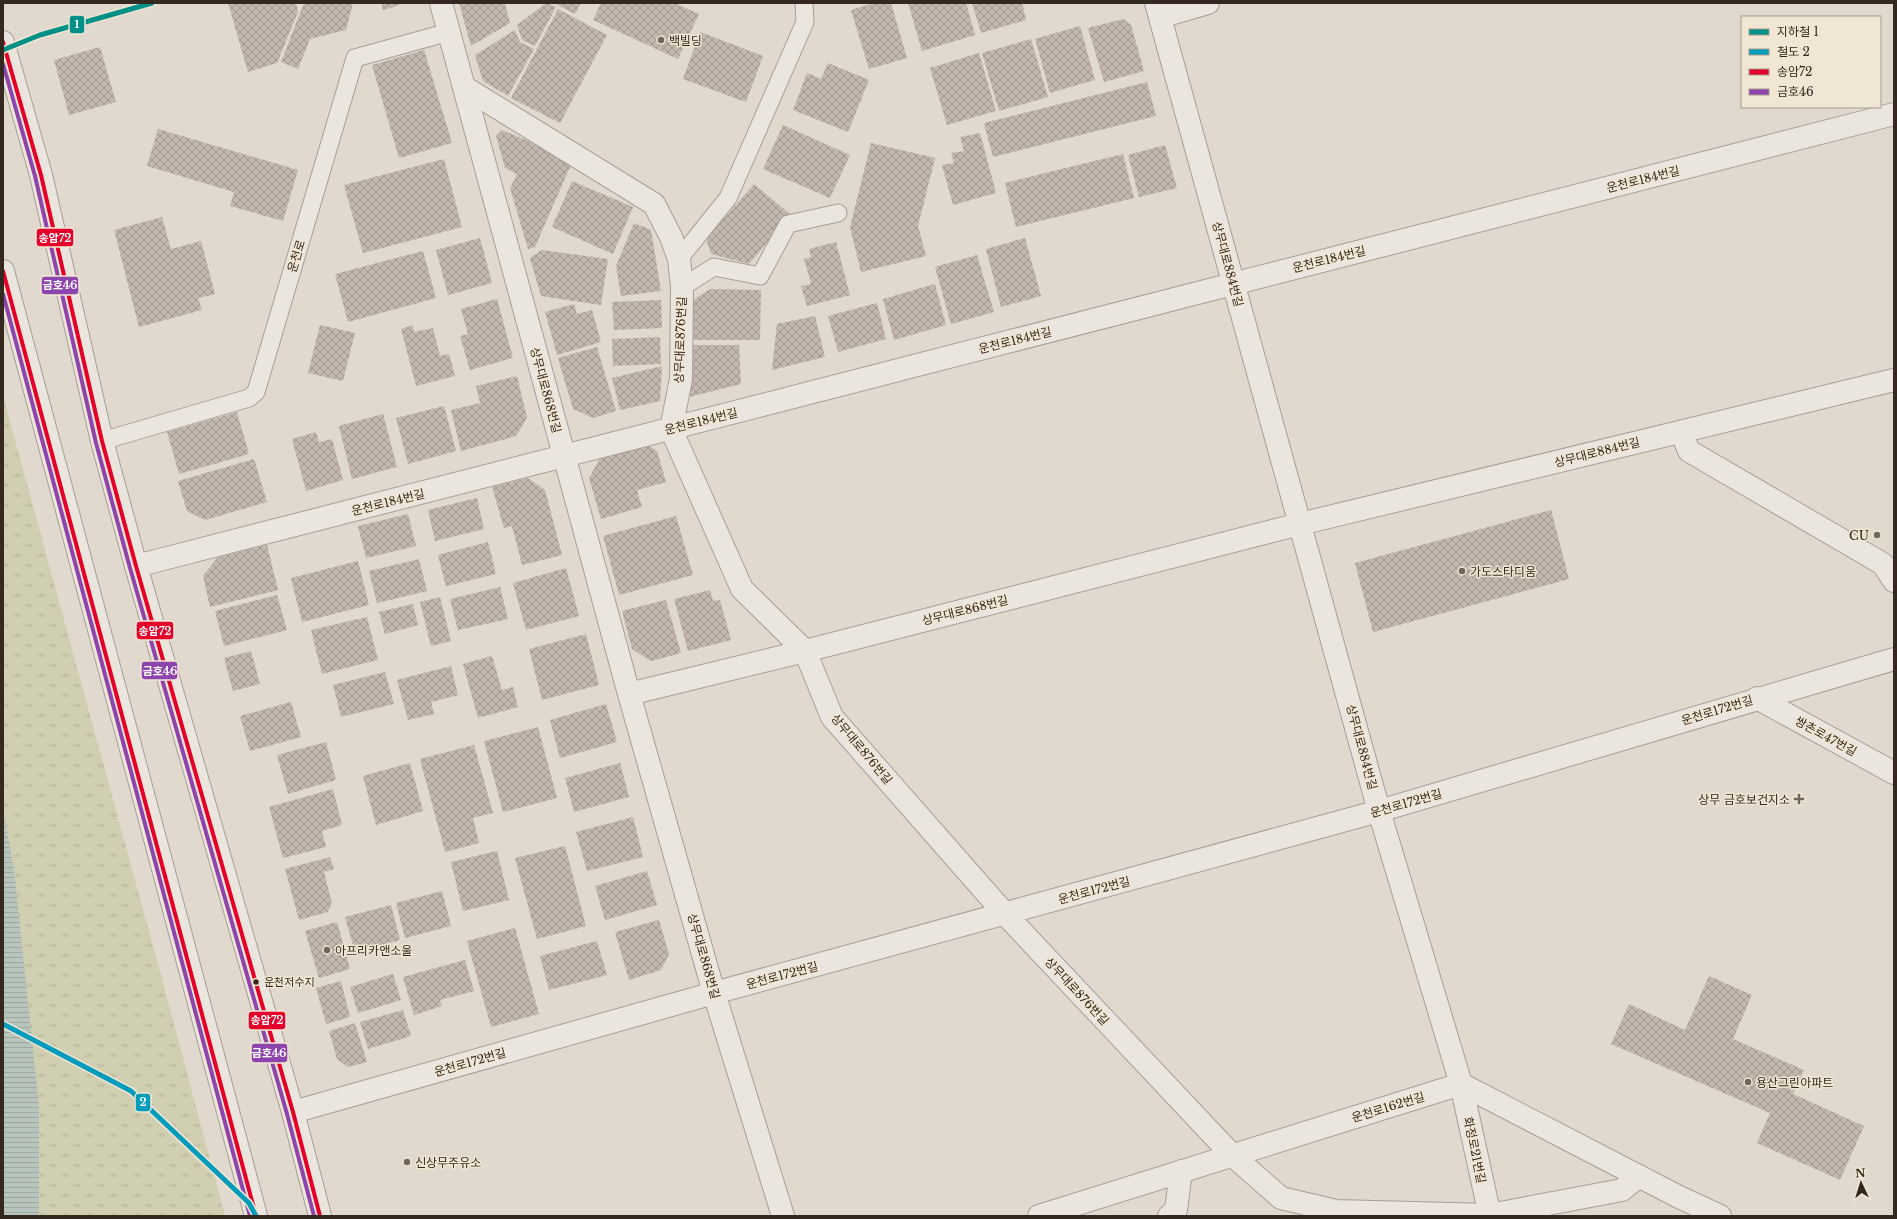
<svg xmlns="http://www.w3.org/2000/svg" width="1897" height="1219" viewBox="0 0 1897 1219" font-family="'Libre Baskerville','Noto Sans KR',serif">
	<defs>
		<pattern id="grass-tufts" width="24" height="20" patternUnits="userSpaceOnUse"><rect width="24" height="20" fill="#d1cfb1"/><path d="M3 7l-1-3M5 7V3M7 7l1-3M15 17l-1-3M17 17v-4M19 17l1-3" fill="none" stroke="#b4b298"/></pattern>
		<pattern id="water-rules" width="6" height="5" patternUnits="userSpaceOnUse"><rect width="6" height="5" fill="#b8c5bc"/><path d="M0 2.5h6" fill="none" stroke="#9fa9a1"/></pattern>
		<pattern id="building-cross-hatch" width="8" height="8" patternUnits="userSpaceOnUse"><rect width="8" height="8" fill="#c4b8ae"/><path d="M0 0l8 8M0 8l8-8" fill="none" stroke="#a0968d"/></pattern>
	</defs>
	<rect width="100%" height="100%" fill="#e1d9cd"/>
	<!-- grass -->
	<path fill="url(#grass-tufts)" d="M3 396 165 990 225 1216H3Z"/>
	<!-- water -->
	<path fill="url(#water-rules)" d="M3 810 14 869 39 1106V1216H3Z"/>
	<!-- building -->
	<path fill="url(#building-cross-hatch)" d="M228 3H296L298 12 277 63 248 72Z
		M304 3H353L346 30 310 39 298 69 281 62Z
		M381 3H406L383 10Z
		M459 3H505L510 23 471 46Z
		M546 3 556 7 535 46 522 40 517 25Z
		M554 3H581L575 14Z
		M601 3H674L699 14 678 59 593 20Z
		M874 3H891L907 58 869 69 851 10Z
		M908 3H966L975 35 922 51Z
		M972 3H1022L1026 20 981 33Z
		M558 9 607 35 560 123 511 98Z
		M1123 19 1131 25 1144 71 1104 82 1088 28Z
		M1080 26 1095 80 1050 93 1035 39Z
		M515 30 520 42 534 49 508 96 483 81 475 55Z
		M700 32 763 56 746 102 683 79Z
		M1031 39 1048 97 999 111 982 53Z
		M100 47 116 102 69 115 54 60Z
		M424 50 452 143 399 158 372 65Z
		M979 53 996 111 947 125 930 68Z
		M828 63 869 80 848 132 793 110 807 73 821 79Z
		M1147 82 1156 116 993 157 984 123Z
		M783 125 850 155 830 198 763 169Z
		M158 129 298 170 283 221 230 206 234 192 147 166Z
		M502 130 573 160 535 247 528 249 510 188 517 174 505 168 496 136Z
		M980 133 996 193 953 205 942 165 954 163 951 153 964 151 960 137Z
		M871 143 935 158 918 226 926 256 861 272 850 227Z
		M1165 145 1177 188 1139 197 1128 155Z
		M1123 154 1134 198 1016 227 1005 183Z
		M444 159 462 227 363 253 344 185Z
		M572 181 633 207 613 254 552 227Z
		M754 184 791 215 749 264 711 254 706 239Z
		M162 217 171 249 201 241 215 294 198 298 202 310 139 327 114 230Z
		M634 223 651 230 661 291 621 296 616 266Z
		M480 238 492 283 448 295 436 250Z
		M1025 238 1041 296 1001 307 986 249Z
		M836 242 850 295 807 306 801 286 811 284 804 259 811 257 809 249Z
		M542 250 608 259 601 305 541 296 530 258Z
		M423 251 436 298 348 322 335 274Z
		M977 255 994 312 951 324 935 267Z
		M935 284 946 325 894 340 883 299Z
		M710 289 761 290 760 340H693V300Z
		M497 299 513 358 470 370 460 336 468 334 461 309Z
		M661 300 662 328 614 330 612 302Z
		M877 303 886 339 838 352 828 316Z
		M574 304 577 314 592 310 601 342 557 355 545 312Z
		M815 316 825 357 772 370 777 324Z
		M320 325 355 333 343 381 308 373Z
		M413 325 414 332 433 328 440 356 449 354 455 376 416 386 401 329Z
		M660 337 661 364 613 366 612 339Z
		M692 345H739L741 384 689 397Z
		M597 347 616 411 593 418 573 409 558 358Z
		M662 366 660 401 620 410 612 378Z
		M517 376 527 418 516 436 461 451 451 410 480 403 476 386Z
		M444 406 456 451 408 464 396 418Z
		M237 412 249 454 179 474 167 432Z
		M383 414 397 467 352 479 339 426Z
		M316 432 319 442 332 439 343 480 306 491 292 439Z
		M649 446 657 451 666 482 637 490 642 507 601 519 589 478 600 458Z
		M254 459 267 502 205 520 187 511 178 481Z
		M528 478 545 490 562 555 522 565 512 526 504 528 492 487Z
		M477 498 484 529 435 541 428 510Z
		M1551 510 1569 579 1373 632 1355 563Z
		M408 514 416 546 366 558 358 526Z
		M676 516 693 575 619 595 603 536Z
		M488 542 496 574 446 586 438 555Z
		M267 545 278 590 210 607 203 576 218 557Z
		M419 559 427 591 377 603 369 571Z
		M358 561 369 605 302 622 291 578Z
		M566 568 579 616 526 630 513 583Z
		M500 587 508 619 458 630 450 599Z
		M710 590 713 601 720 600 731 640 688 651 674 599Z
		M277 595 287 630 224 646 215 611Z
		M440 597 451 641 431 646 420 602Z
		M666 600 681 653 651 661 632 649 622 611Z
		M413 604 418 625 385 634 379 612Z
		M367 617 378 660 322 674 311 630Z
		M586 634 599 685 542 700 529 649Z
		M251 651 260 684 233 691 224 658Z
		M492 656 502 690 513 687 518 707 478 718 463 664Z
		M451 666 458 695 431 702 434 714 408 720 397 680Z
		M385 672 394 704 341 717 333 685Z
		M291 702 301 737 250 751 240 716Z
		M606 704 617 742 560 758 550 720Z
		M538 727 557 798 503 812 484 741Z
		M326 742 336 780 288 794 277 755Z
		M474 745 493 813 473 818 479 843 445 852 420 759Z
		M410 763 423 811 376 825 363 776Z
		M620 763 629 797 574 812 565 778Z
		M333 789 342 825 322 831 326 847 283 858 269 807Z
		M633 817 643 857 587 871 576 832Z
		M565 846 586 926 537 939 515 858Z
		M497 851 509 900 463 911 451 862Z
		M330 857 334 869 324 872 332 903 328 912 299 920 285 869Z
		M647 871 657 905 605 920 595 886Z
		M442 891 451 926 405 938 396 903Z
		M391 905 400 940 355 952 345 917Z
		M659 920 669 954 661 970 629 980 615 932Z
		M337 922 350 969 319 978 305 931Z
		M515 928 539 1014 491 1027 467 941Z
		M597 941 607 975 549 990 540 956Z
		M465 960 474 991 440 1000 442 1006 414 1015 403 977Z
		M393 974 401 1000 358 1013 350 987Z
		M1709 976 1752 995 1733 1039 1804 1070 1793 1094 1864 1126 1840 1180 1757 1143 1770 1113 1611 1044 1629 1004 1685 1030Z
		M341 981 350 1017 326 1024 316 988Z
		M403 1010 411 1036 368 1049 360 1022Z
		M355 1023 367 1062 348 1067 337 1059 329 1031Z"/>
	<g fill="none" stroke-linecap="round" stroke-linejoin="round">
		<defs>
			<path id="service" d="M679 259 728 198 805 22 804 3
				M682 287 714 267 760 276 788 224 838 213
				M102 441 249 398 256 392 355 58 449 32"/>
			<path id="minor" d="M441 3 629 694 714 993 783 1216
				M1156 3 1379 811 1461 1084 1490 1216
				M1160 17 1208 3
				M464 87 654 204 671 237 679 259 682 287 681 379 671 429 742 589 805 651 832 717 1005 914 1232 1155 1281 1198 1336 1211 1490 1215 1622 1190 1639 1176
				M1681 432 1689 451 1883 564 1894 581
				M136 566 1894 114
				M629 694 805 651 1300 524 1894 380
				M1757 698 1894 773
				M293 1112 714 993 1379 811 1894 659
				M1039 1216 1461 1084 1679 1197 1720 1216
				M1169 1216 1176 1210 1181 1171"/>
			<path id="tertiary" d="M3 42 41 175 102 441 136 566 293 1112 320 1216
				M3 271 256 1216"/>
		</defs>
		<!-- service casing -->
		<use href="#service" stroke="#a69f96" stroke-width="19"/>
		<!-- minor casing -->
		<use href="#minor" stroke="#a69f96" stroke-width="24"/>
		<!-- tertiary casing -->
		<use href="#tertiary" stroke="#a69f96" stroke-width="24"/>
		<!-- service -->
		<use href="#service" stroke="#eae5de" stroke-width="17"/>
		<!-- minor -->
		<use href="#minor" stroke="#eae5de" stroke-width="22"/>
		<!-- tertiary -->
		<use href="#tertiary" stroke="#eae5de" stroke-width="22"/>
		<defs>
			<path id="bus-1" d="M3 42 41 175 102 441 136 566 293 1112 320 1216
				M3 271 256 1216"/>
			<path id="bus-2" d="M3 64 35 176 96 443 130 568 287 1114 314 1216
				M3 294 250 1216"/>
		</defs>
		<!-- bus-1 casing -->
		<use href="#bus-1" stroke="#f1e6d4" stroke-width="7"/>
		<!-- bus-2 casing -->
		<use href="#bus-2" stroke="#f1e6d4" stroke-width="7"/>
		<!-- bus-1 -->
		<use href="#bus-1" stroke="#e4002b" stroke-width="4"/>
		<!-- bus-2 -->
		<use href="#bus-2" stroke="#8e44ad" stroke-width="4"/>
		<defs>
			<path id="rail-1" d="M3 1024 131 1091 249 1203 256 1216"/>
		</defs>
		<!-- rail-1 casing -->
		<use href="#rail-1" stroke="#f1e6d4" stroke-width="8"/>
		<!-- rail-1 -->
		<use href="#rail-1" stroke="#059cbc" stroke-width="5"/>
		<defs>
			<path id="metro-1" d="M3 50 40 35 152 3"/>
		</defs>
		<!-- metro-1 casing -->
		<use href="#metro-1" stroke="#f1e6d4" stroke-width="8"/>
		<!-- metro-1 -->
		<use href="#metro-1" stroke="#009088" stroke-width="5"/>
	</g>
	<!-- markers -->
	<g fill="#71665c" stroke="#f1e6d4" stroke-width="1.5">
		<circle cx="661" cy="40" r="4"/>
		<circle cx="1877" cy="535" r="4"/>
		<circle cx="1462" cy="571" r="4"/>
		<path d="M1797 793h4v4h4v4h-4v4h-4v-4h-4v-4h4z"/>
		<circle cx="327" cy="950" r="4"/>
		<circle cx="1748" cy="1082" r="4"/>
		<circle cx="407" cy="1162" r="4"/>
	</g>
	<circle fill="#34281f" stroke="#f1e6d4" stroke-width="1.5" cx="256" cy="982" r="3.5"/>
	<g text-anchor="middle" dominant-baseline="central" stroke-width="3" stroke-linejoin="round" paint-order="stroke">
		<!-- bus labels -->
		<g font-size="11" fill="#34281f" stroke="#f1e6d4" text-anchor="start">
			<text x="264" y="982">운천저수지</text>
		</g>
		<!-- poi labels -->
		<g font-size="12" fill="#34281f" stroke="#f1e6d4" text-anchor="start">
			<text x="669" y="40">백빌딩</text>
			<text x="1869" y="535" text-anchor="end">CU</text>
			<text x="1470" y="571">가도스타디움</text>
			<text x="1790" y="799" text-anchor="end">상무 금호보건지소</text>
			<text x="335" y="950">아프리카앤소울</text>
			<text x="1756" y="1082">용산그린아파트</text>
			<text x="415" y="1162">신상무주유소</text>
		</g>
		<!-- street labels -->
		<g font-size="12" fill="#34281f" stroke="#f1e6d4">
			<text transform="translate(1643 179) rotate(-14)">운천로184번길</text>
			<text transform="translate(296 256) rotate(-73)">운천로</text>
			<text transform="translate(1329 259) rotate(-14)">운천로184번길</text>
			<text transform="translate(1228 264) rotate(75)">상무대로884번길</text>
			<text transform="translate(680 340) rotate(-88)">상무대로876번길</text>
			<text transform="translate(1015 340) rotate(-14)">운천로184번길</text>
			<text transform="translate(546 390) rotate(75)">상무대로868번길</text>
			<text transform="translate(701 421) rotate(-14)">운천로184번길</text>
			<text transform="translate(1597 452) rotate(-14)">상무대로884번길</text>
			<text transform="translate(388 502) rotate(-14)">운천로184번길</text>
			<text transform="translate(965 610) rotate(-14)">상무대로868번길</text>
			<text transform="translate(1717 710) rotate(-17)">운천로172번길</text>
			<text transform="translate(1826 736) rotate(29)">쌍촌로47번길</text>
			<text transform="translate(1362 747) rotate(75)">상무대로884번길</text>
			<text transform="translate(862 749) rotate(50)">상무대로876번길</text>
			<text transform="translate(1406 803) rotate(-16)">운천로172번길</text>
			<text transform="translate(1094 890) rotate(-15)">운천로172번길</text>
			<text transform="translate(704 956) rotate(74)">상무대로868번길</text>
			<text transform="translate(782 975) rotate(-15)">운천로172번길</text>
			<text transform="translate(1077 991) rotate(47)">상무대로876번길</text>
			<text transform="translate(470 1062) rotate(-16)">운천로172번길</text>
			<text transform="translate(1388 1107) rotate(-17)">운천로162번길</text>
			<text transform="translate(1475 1150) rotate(78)">화정로21번길</text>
		</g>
	</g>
	<g stroke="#f1e6d4" stroke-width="1.5">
		<rect x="69" y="15" width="16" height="19" rx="4" fill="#009088"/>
		<rect x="36" y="228" width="38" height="19" rx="4" fill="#e4002b"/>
		<rect x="41" y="276" width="38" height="19" rx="4" fill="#8e44ad"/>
		<rect x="136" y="621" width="38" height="19" rx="4" fill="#e4002b"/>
		<rect x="141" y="661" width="37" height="19" rx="4" fill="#8e44ad"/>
		<rect x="248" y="1011" width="38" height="19" rx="4" fill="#e4002b"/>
		<rect x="251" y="1043" width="37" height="20" rx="4" fill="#8e44ad"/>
		<rect x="135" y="1093" width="16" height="19" rx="4" fill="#059cbc"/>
	</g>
	<g font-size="11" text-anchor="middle" font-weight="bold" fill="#fff">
		<text x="77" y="28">1</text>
		<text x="55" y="242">송암72</text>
		<text x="60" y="289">금호46</text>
		<text x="155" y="635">송암72</text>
		<text x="160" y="675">금호46</text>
		<text x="267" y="1024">송암72</text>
		<text x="269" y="1057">금호46</text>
		<text x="143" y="1106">2</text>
	</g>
	<!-- border -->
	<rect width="1897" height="1219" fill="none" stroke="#34281f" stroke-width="8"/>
	<!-- legend -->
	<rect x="1741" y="16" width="140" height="92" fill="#f1e6d4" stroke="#a59a8c"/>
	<rect x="1749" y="29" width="20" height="6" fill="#009088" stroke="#a59a8c"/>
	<text x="1777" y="36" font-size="12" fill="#34281f">지하철 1</text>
	<rect x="1749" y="49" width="20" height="6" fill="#059cbc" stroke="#a59a8c"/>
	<text x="1777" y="56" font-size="12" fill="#34281f">철도 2</text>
	<rect x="1749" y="69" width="20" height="6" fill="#e4002b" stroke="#a59a8c"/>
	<text x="1777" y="76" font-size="12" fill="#34281f">송암72</text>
	<rect x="1749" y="89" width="20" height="6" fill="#8e44ad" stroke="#a59a8c"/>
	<text x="1777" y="96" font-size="12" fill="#34281f">금호46</text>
	<!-- north arrow -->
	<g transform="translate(1861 1183) rotate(356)" stroke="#f1e6d4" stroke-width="3" paint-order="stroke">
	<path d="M0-3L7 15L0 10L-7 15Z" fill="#34281f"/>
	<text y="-6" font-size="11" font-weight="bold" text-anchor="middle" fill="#34281f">N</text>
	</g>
</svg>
